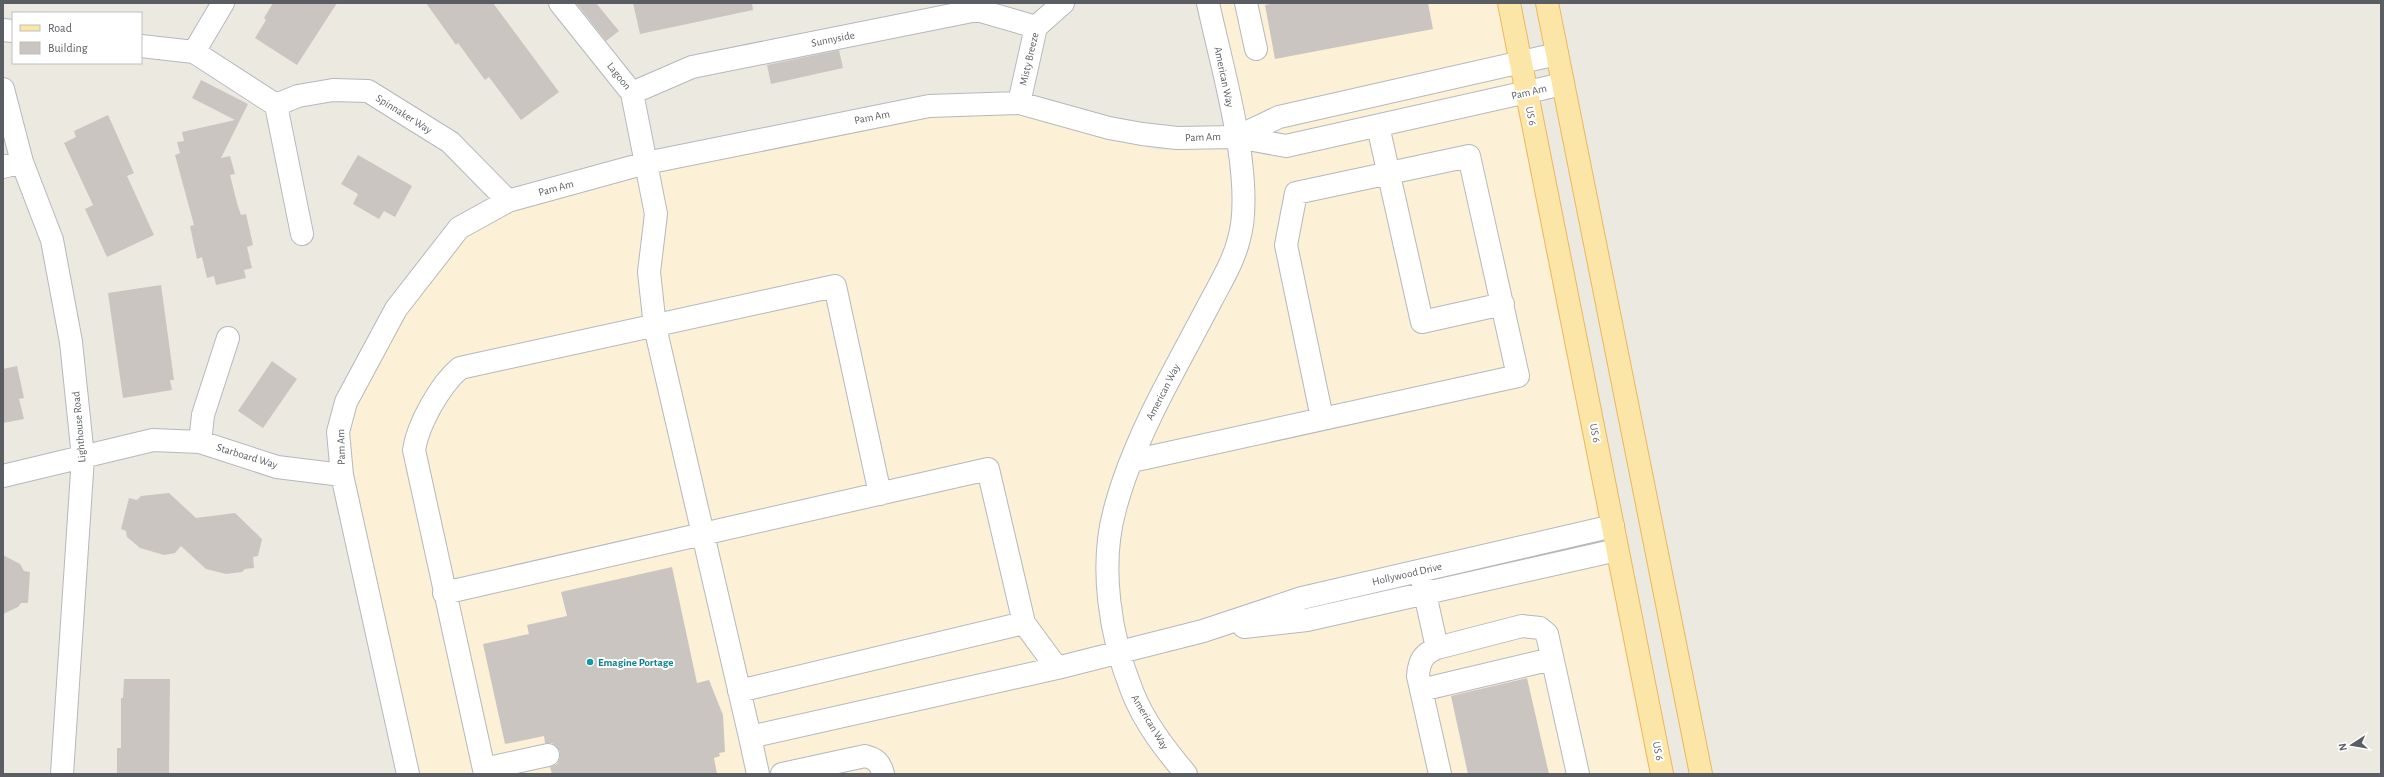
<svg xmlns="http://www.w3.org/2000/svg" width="2384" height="777" viewBox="0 0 2384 777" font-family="'Alegreya Sans',sans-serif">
	<rect width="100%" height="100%" fill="#ece9e1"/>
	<!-- commercial -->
	<path fill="#fcf0d6" d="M1200 3H1498L1653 774H417L352 473 347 428 353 406 402 317 464 235 512 211 638 176 924 116 1017 110 1159 150 1228 146Z"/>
	<!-- building -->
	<path fill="#cac5c1" d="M273 3H337L297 65 255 38 266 20 264 18Z
		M426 3H493L559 92 521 120 489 77 485 80 458 43 456 45Z
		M576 3H596L619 31 606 41Z
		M633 3H752L753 10 640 34Z
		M1276 3H1428L1433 29 1275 59 1265 5Z
		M839 50 843 68 771 84 767 65Z
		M201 80 248 104 221 158 230 156 235 174 230 175 237 203 241 215 246 214 253 245 247 247 252 268 244 270 246 278 216 285 214 276 207 278 202 257 197 259 190 226 194 225 175 155 180 153 177 142 184 141 182 132 235 120 192 98Z
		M108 115 134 173 127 176 154 235 107 257 85 209 93 205 64 143 76 137 74 131Z
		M358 155 412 186 395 217 384 211 379 219 353 204 358 194 341 184Z
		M161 285 174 380H170L172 390 123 398 108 293Z
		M272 361 297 379 263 428 238 411Z
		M17 366 24 398 19 399 24 419 3 423V369Z
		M169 493 196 518 235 513 262 539 258 556 253 557 254 568 245 569 242 572 226 574 206 569 181 546 175 553 164 555 140 548 127 537 126 531 121 529 129 498 137 500 141 496Z
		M3 555 20 564 24 571 30 572 28 603H21L18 607 3 614Z
		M672 567 697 683 709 680 723 715 725 752 719 753 720 756 714 758 717 774H552L550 767 557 764 560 758V752L552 743H545L544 736 505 744 483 644 529 634 527 625 567 616 561 592Z
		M1527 678 1549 774H1468L1451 696Z
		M124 679H170L169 774H117V748H121V698H123Z"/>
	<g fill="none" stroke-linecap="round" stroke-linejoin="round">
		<defs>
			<path id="minor" d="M560 3 632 93 656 214 649 272 655 327 750 737 1057 668 1203 631 1302 598 1613 526
				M1246 3 1256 49
				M3 30 13 31
				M141 46 194 52 276 105 298 96 333 90 368 91 450 142 508 201
				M194 52 223 3
				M3 89 22 162 52 240 71 342 83 457 62 774
				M632 93 692 67 977 10 1036 27
				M1019 103 1036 27 1063 3
				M276 105 302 234
				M1378 126 1422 322 1503 304
				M1237 137 1279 117 1557 54
				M3 167 22 162
				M200 442 203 415 228 338
				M1132 461 1518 376 1469 156 1296 193 1286 245 1322 418
				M3 476 153 440 200 442 277 467 342 475
				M1422 580 1437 648 1522 626 1540 628 1547 634 1578 774
				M444 593 988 469 1024 623 739 691
				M1024 623 1057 668
				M1244 627 1307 620 1617 550
				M1437 648C1423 654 1419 661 1418 676L1440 774
				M1421 690 1552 659
				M750 737 758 774
				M484 769 548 755
				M408 774 342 475 338 432 346 402 396 309 459 228 508 201 646 163 929 106 1019 103 1109 128 1142 134 1177 138 1237 137 1286 146 1563 84
				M485 774 414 450C418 424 440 385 460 368L835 286 880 494
				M782 774 865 756C876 759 880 762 883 774
				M1186 774C1165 749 1144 722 1132 691 1110 636 1099 566 1115 509 1127 463 1149 417 1171 376 1185 350 1198 325 1212 299 1222 280 1234 260 1239 239 1256 179 1221 65 1208 3"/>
			<path id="major" d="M1509 3 1662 774
				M1547 3 1701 774"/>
		</defs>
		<!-- minor casing -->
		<use href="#minor" stroke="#b4b8bc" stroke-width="24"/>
		<!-- major casing -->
		<use href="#major" stroke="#ebb65b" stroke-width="24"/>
		<!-- minor -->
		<use href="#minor" stroke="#fff" stroke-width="22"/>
		<!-- major -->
		<use href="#major" stroke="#fce6a7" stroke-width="22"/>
	</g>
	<!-- markers -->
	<circle fill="#0f9aa8" stroke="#fff" stroke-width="1.5" cx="590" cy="662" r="4"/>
	<g text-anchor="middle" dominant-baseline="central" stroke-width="4" stroke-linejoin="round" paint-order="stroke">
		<!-- street labels -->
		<g font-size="11" fill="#5a5e62" stroke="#fff">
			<text transform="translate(833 39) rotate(-11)">Sunnyside</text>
			<text transform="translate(1029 59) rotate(-77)">Misty Breeze</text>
			<text transform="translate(619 76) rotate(51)">Lagoon</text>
			<text transform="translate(1224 77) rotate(78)">American Way</text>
			<text transform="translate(1529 92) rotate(-13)">Pam Am</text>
			<text transform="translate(404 114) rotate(32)">Spinnaker Way</text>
			<text transform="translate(1531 116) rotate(79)">US 6</text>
			<text transform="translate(872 117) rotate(-11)">Pam Am</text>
			<text transform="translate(1203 137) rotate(-2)">Pam Am</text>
			<text transform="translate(556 188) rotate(-15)">Pam Am</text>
			<text transform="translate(1163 392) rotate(-63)">American Way</text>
			<text transform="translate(79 427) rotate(-95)">Lighthouse Road</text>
			<text transform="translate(1595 433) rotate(79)">US 6</text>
			<text transform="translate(341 447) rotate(-91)">Pam Am</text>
			<text transform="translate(247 456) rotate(17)">Starboard Way</text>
			<text transform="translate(1407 574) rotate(-13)">Hollywood Drive</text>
			<text transform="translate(1150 722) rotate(59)">American Way</text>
			<text transform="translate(1658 751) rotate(79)">US 6</text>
		</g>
		<!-- culture labels -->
		<g font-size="11" font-weight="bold" fill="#0d838f" stroke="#fff" text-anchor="start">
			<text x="598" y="662">Emagine Portage</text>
		</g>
	</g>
	<!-- border -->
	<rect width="2384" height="777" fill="none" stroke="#5a5e62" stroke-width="8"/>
	<!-- legend -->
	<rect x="12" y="12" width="130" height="52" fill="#ffffff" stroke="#bdbfc0"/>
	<rect x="20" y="25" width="20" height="6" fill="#fce6a7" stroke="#bdbfc0"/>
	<text x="48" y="32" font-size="12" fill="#5a5e62">Road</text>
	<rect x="20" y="42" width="20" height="12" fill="#cac5c1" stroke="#bdbfc0"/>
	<text x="48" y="52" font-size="12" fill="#5a5e62">Building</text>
	<!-- north arrow -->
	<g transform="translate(2352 745) rotate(258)" stroke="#ffffff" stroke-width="3" paint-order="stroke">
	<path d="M0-3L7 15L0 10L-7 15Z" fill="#5a5e62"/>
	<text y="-6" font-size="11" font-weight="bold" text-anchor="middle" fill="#5a5e62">N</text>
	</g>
</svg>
